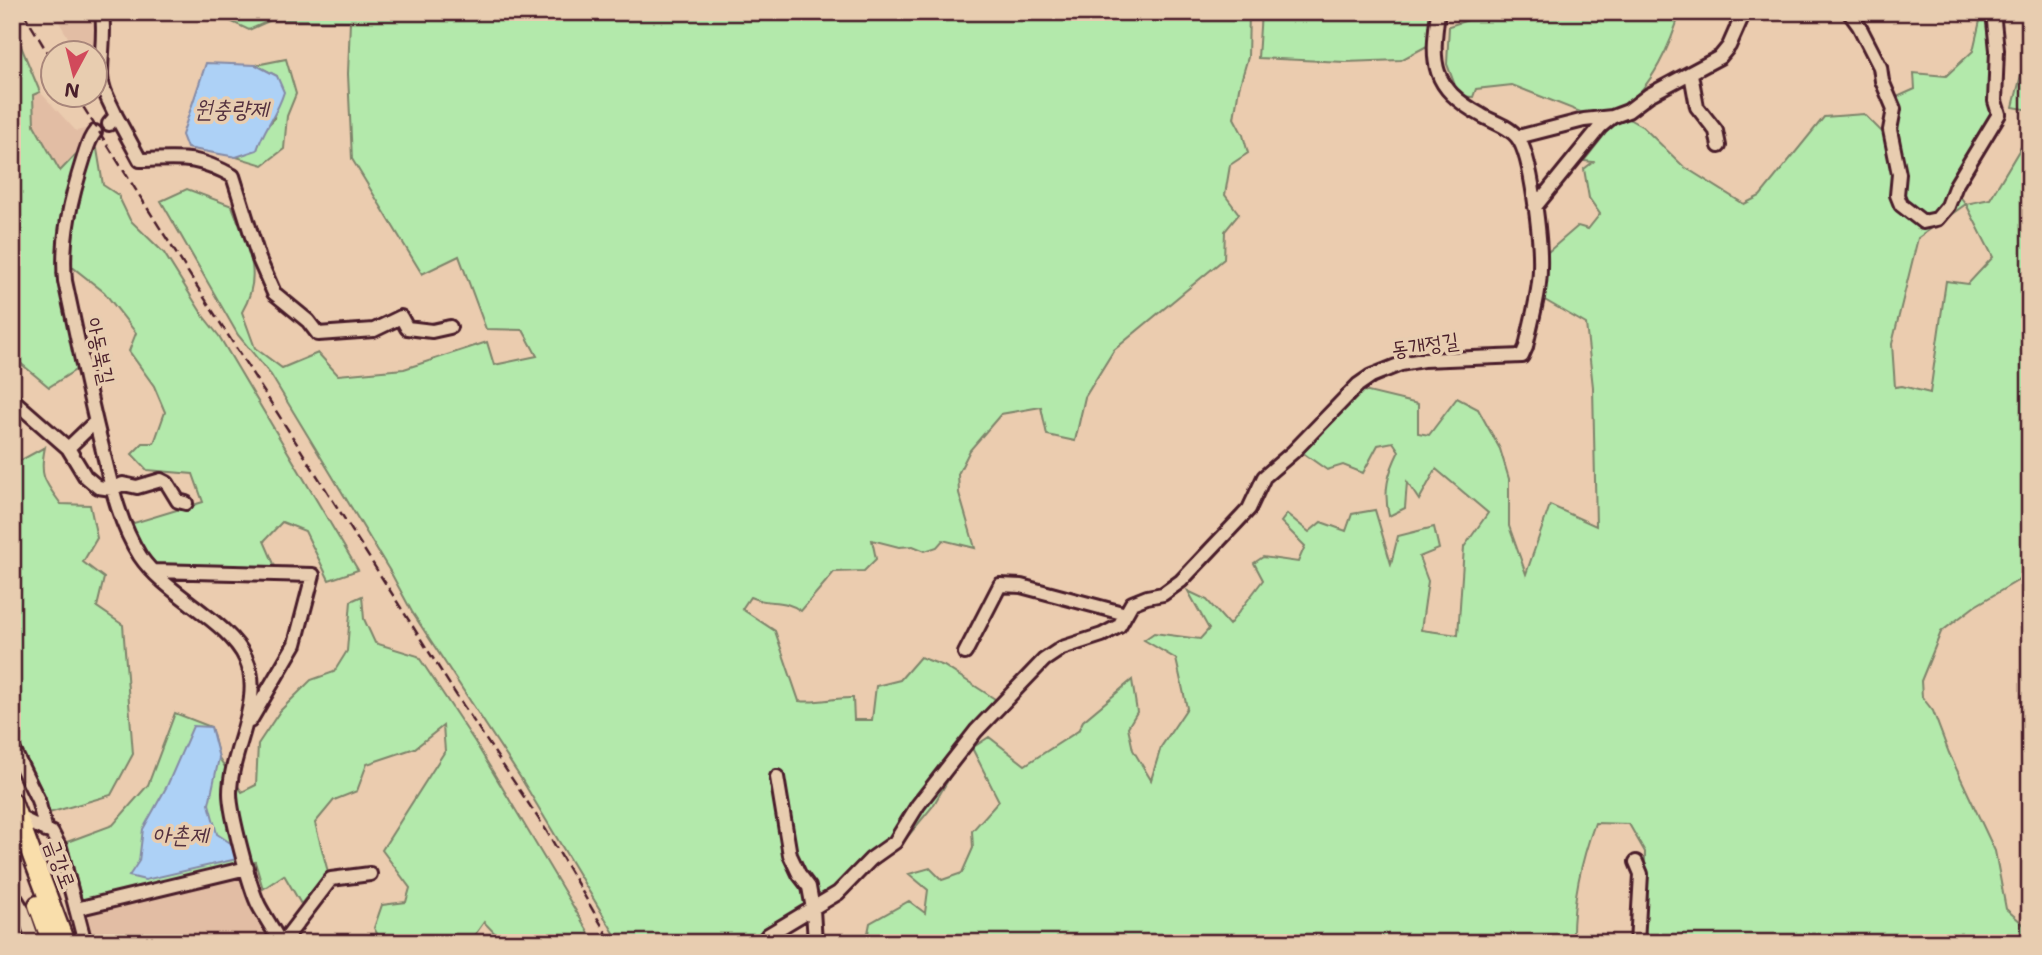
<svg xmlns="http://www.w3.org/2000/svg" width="2042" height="955" viewBox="0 0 2042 955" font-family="'Shantell Sans','Poor Story',sans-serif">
	<rect width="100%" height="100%" fill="#ebccaf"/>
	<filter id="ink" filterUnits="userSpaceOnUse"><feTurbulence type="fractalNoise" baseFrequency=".0143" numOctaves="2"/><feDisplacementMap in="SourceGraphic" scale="14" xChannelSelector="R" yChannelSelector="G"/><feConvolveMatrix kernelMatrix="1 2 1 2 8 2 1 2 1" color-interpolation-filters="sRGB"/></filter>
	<g filter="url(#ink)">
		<!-- built -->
		<path fill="#e2bda4" d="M53 12H97L99 48 71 42Z
			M40 92 76 131 85 129 81 149 60 172 34 125 33 95Z
			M242 875 270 943H91L86 914Z"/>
		<!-- green -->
		<path fill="#b3e9ab" stroke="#7e846b" stroke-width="2" fill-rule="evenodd" d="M211 12H1249L1248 57 1239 88 1234 118 1243 135 1248 153 1230 165 1225 195 1239 214 1225 231 1224 259 1114 350 1085 397 1075 441 1047 435 1041 407 1001 414 970 450 958 474 959 493 975 548 943 540 937 547 925 551 913 546 899 547 872 540 876 559 864 571 834 572 801 611C781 597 771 606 750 597L742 609 775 631 799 701C818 704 835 697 853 698L854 720H872L876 686 900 680 920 657 944 666 995 699 933 806 899 847 858 879 848 894 818 901 763 943H620L522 780 412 612 391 573 271 375 238 335 161 201 187 189 232 206C246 244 265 273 242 312L255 348 282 368 318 353 338 375 404 369 487 342 494 365 537 356 523 330 486 329 459 256 422 274 352 159 348 74 350 21 271 20 249 30Z
			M1261 12H1432L1427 46 1401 60 1345 62 1258 58Z
			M1493 12H1680C1672 41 1651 90 1624 105 1615 110 1603 113 1593 117L1512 85 1476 89 1473 97 1459 96 1447 64 1449 26Z
			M1982 12H1988L2001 101 1958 194 1966 204 1990 199 2030 132V589L2019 580 1975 606 1941 632 1921 681 1922 697 1933 711 1949 753 1995 851 2006 909 2030 930V943H1644L1645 852 1629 824 1595 823C1581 861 1572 903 1573 943H866L870 923 909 901 925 913 928 890 909 874 930 868 942 880 962 873 973 848 972 831 999 801 972 748 989 737 1025 765 1078 731 1083 721 1132 680 1137 712 1128 727 1133 750 1151 780 1161 747 1187 708 1176 659 1144 640 1154 633 1200 639 1209 629 1188 591 1207 600 1229 625 1263 580 1254 563 1263 557 1298 562 1305 546 1281 522 1287 514 1309 532 1321 522 1346 531 1352 514 1375 510 1391 564 1398 536 1434 527 1439 549 1419 557 1428 581 1421 630 1458 635 1464 547 1488 513 1436 469 1419 500 1407 482 1405 508 1389 516C1383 491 1388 473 1399 451L1393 442 1378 445 1363 473 1343 465 1327 470 1303 453 1360 390 1418 404V433L1429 435 1457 398 1478 409 1500 449 1509 479V526L1526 574 1550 505 1596 526 1593 387 1586 324 1543 299 1548 252 1578 226 1588 229 1600 214 1589 198 1584 169 1593 162 1584 161 1613 124 1627 118 1643 127 1683 166 1744 204 1760 196 1824 117 1864 114 1885 135 1897 97 1915 89 1914 73 1946 76 1973 51ZM1966 204 1993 257 1968 284 1946 281 1930 393 1902 386 1895 387 1892 344 1918 238Z
			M13 27 40 92 33 95 34 125 60 171 81 149H97L103 185 118 195 130 220 164 253 204 317 219 336 358 570 329 580 305 531 282 522 264 541 277 571 148 566 127 525 203 502 193 474 147 470 132 454 143 443H154L165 412 154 386 129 351 136 333 104 292 71 266 56 273 77 369 49 387 12 356Z
			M2030 39V110L2013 107Z
			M286 59 296 94 287 116 284 149 263 165 236 157 257 149 264 129 274 119 277 76 256 65Z
			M45 447C39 476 44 481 61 504L90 505 97 538 83 562 104 578 97 607 123 625 133 754 111 795 49 813 12 727V465Z
			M362 596 364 619 375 643 418 656 475 742 595 943H504L484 922 469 943H382L374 928 382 905 406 902 410 888 382 850 445 751 443 726 415 748 367 764 357 791 334 800 315 823 328 872 301 904 284 875 263 889 255 862 82 901 67 842 113 825 148 785 175 713 211 727 219 758 242 792 256 785 258 744 280 711 311 680 334 672 347 651 351 601Z"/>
		<!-- water -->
		<path fill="#add1f6" stroke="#858aa5" stroke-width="2" d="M206 63 256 65 277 76 284 92C277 115 264 128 257 150L236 157 187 148 182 135Z
			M193 726 211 727 219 758 209 804 217 834 235 846 237 859 145 880 129 876 139 861 143 829 167 786Z"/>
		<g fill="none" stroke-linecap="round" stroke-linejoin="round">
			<defs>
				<path id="minor" d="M102 12C105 34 101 53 101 74 101 89 110 102 116 116L109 124
					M1849 12 1859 26 1880 67 1882 81 1894 109 1890 130 1899 174 1897 195 1901 205 1923 222 1937 219 1948 206 1956 185 1999 114 1995 101 1997 50 1993 12
					M1691 74 1697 107 1716 131 1719 146
					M116 116 140 160C182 159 195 155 233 176L259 259 274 293 308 321 318 334 374 330 401 317 407 328 432 331 450 327
					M95 132C89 139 87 148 84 157 71 198 61 238 65 281 77 336 88 392 102 447 111 484 119 523 140 556 166 595 229 621 246 659 265 700 230 751 230 793 230 813 250 889 259 906 266 919 274 930 280 943
					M1518 137 1584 120 1612 117
					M1535 207 1600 127 1612 117 1628 111 1649 95 1720 57 1729 46 1744 12
					M12 399 68 448 85 476 98 487 112 489 123 484 137 487 161 480 167 483 178 501 186 503
					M68 448 95 422
					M153 571 313 575 295 644 250 721
					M965 653 1000 585 1021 586 1126 614
					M12 747 38 800 46 831
					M777 777 790 855 799 874 809 887 813 909 815 943
					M18 817 52 833 60 848 85 943
					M1636 862 1641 874 1637 943
					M12 893 23 911 34 943
					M76 909 247 868
					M282 943 331 879 370 874
					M762 943 768 935 838 893 871 859 895 842 918 805 976 731 1044 660 1062 648 1102 635 1119 626 1132 603 1147 597 1163 594 1181 581 1249 509 1264 477 1293 452 1358 385 1371 376 1401 364 1423 360 1522 356 1526 347C1531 321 1540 294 1540 268 1541 243 1532 154 1517 137 1509 126 1492 122 1481 115 1431 87 1431 64 1438 12"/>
				<path id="highway" d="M12 802 65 943
					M38 905 52 943"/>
			</defs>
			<!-- minor casing -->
			<use href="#minor" stroke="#4a1f2b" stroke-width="18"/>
			<!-- highway casing -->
			<use href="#highway" stroke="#4a1f2b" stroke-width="23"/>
			<!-- minor -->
			<use href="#minor" stroke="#e8cdb0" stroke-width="12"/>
			<!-- highway -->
			<use href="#highway" stroke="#f9deab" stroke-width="18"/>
			<!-- rail -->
			<path stroke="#4a1f2b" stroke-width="2.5" stroke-dasharray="10 5" stroke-linecap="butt" d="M23 12 52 60
				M75 94 455 693 546 830 612 943"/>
		</g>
	</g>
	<g text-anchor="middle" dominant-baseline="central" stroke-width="7" stroke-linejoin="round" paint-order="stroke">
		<!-- street labels -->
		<g font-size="21" fill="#4a1f2b" stroke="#e8cdb0">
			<text transform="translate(1425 345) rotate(-8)">동개정길</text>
			<text transform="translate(100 351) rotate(78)">아동북길</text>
			<text transform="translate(60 864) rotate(69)">금강로</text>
		</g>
		<!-- water labels -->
		<g font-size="23" font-style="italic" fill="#54313f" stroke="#e8cdb0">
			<text x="231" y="109">원충량제</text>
			<text x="180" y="835">아촌제</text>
		</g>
	</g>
	<!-- margin -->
	<rect width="2042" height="955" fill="none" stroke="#e8cdb0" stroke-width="42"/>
	<rect x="21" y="21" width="2000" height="913" fill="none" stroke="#4a1f2b" stroke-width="2.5" filter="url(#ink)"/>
	<!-- north arrow -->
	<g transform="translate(74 74) rotate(187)"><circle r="33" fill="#e8cdb0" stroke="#a9877b" stroke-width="2"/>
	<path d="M0-5L12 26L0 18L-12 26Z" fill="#d1495b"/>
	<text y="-10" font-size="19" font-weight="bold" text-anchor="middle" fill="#4a1f2b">N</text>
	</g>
</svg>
